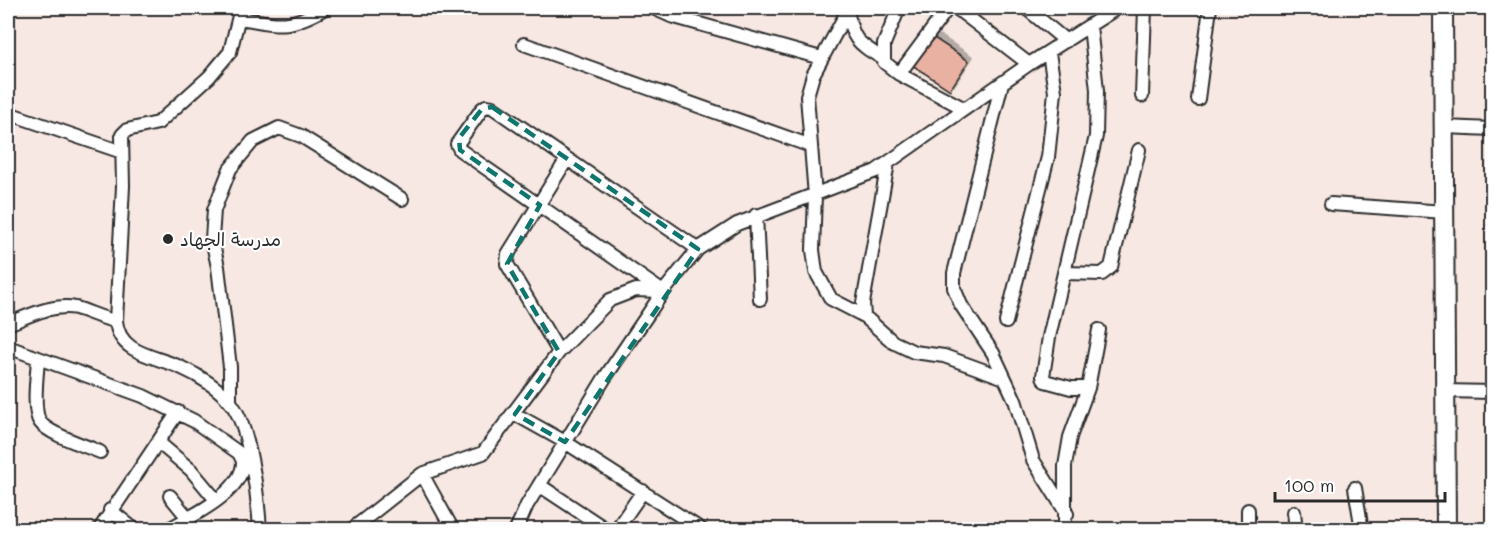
<svg xmlns="http://www.w3.org/2000/svg" width="1500" height="537" viewBox="0 0 1500 537" font-family="Mali,'Playpen Sans Arabic',sans-serif">
	<defs>
		<filter id="shadow"><feDropShadow dx="4" dy="-4" stdDeviation="0" flood-color="#0004"/></filter>
	</defs>
	<rect width="100%" height="100%" fill="#f8e8e3"/>
	<filter id="ink" filterUnits="userSpaceOnUse"><feTurbulence type="fractalNoise" baseFrequency=".0167" numOctaves="2"/><feDisplacementMap in="SourceGraphic" scale="12" xChannelSelector="R" yChannelSelector="G"/><feConvolveMatrix kernelMatrix="1 2 1 2 8 2 1 2 1" color-interpolation-filters="sRGB"/></filter>
	<g filter="url(#ink)">
		<!-- building -->
		<path fill="#e9b1a1" stroke="#2b2b2b" stroke-width="1.5" filter="url(#shadow)" d="M931 36 969 61 950 90 912 65Z"/>
		<g fill="none" stroke-linecap="round" stroke-linejoin="round">
			<defs>
				<path id="minor" d="M241 8 230 52 209 77 158 123 127 130 122 135 123 186 116 321C119 355 157 356 182 368 198 375 219 388 230 402 250 425 258 498 260 530
					M653 8 671 16 821 58
					M948 8 899 74 965 109
					M956 8 1029 64
					M1026 8 1066 41
					M847 9C852 39 856 42 882 58
					M848 10 813 75 807 96 815 196 813 250 816 272 831 299 864 316
					M240 18C280 25 288 29 325 8
					M524 44 811 146
					M899 74 884 62V44L899 8
					M1002 83 954 273V288L961 305 993 353 1015 400 1033 460 1067 514
					M1142 96 1145 8
					M1198 99 1210 8
					M8 113 122 152
					M1444 127 1492 129
					M888 163 863 303 864 316 893 342 914 352 944 356 1002 377
					M1331 204 1445 212
					M756 215 760 299
					M1065 273 1102 274 1111 267 1139 150
					M663 292 460 150 457 144 482 109 486 106 492 107 698 249
					M1006 322 1048 157 1055 92 1049 53
					M8 324C28 316 54 303 76 308 90 312 102 319 116 321
					M8 347 143 396 194 421 239 453 243 461C244 492 192 516 167 530
					M559 352 507 264 508 254 518 238 567 159
					M38 360C37 375 32 410 40 422 48 434 86 446 100 452
					M1088 388H1071L1045 381 1043 376 1049 337 1096 136 1097 90 1090 26
					M1444 391 1492 392
					M230 401V367L218 267 212 239 214 210 230 169 253 141 279 128 301 136 402 199
					M515 414 565 442 702 530
					M158 442 191 470 216 500
					M422 474 453 530
					M539 485 607 530
					M1355 488 1362 530
					M170 496 188 518
					M110 510 135 530
					M1294 512 1296 530
					M99 530 178 412
					M351 530 422 474 483 453 559 352 610 300 636 290 660 291
					M516 530 527 505 604 379 663 292 698 249 737 224 876 171 1029 64 1117 8
					M616 530 643 491
					M1065 530V466L1070 437 1088 388 1099 330
					M1248 530V510"/>
				<path id="secondary" d="M1443 8 1446 530"/>
			</defs>
			<!-- minor casing -->
			<use href="#minor" stroke="#2b2b2b" stroke-width="16"/>
			<!-- secondary casing -->
			<use href="#secondary" stroke="#2b2b2b" stroke-width="22"/>
			<!-- minor -->
			<use href="#minor" stroke="#fff" stroke-width="12"/>
			<!-- secondary -->
			<use href="#secondary" stroke="#fff" stroke-width="18"/>
		</g>
	</g>
	<!-- marked area -->
	<path fill="none" stroke="#0f766e" stroke-width="4.5" stroke-dasharray="12 8" stroke-linejoin="round" d="M492 107 698 249 565 442 515 414 559 352 507 264 540 205 460 150 459 138 482 109Z"/>
	<!-- markers -->
	<circle fill="#2b2b2b" stroke="#fff" stroke-width="2" cx="168" cy="239" r="6"/>
	<g text-anchor="middle" dominant-baseline="central" stroke-width="4.5" stroke-linejoin="round" paint-order="stroke">
		<!-- poi labels -->
		<g font-size="18" fill="#2b2b2b" stroke="#fff" text-anchor="start">
			<text x="180" y="239">مدرسة الجهاد</text>
		</g>
	</g>
	<!-- margin -->
	<rect width="1500" height="537" fill="none" stroke="#fff" stroke-width="30"/>
	<rect x="15" y="15" width="1470" height="507" fill="none" stroke="#2b2b2b" stroke-width="2" filter="url(#ink)"/>
	<!-- scale -->
	<path d="M1275 492v9h170v-9" fill="none" stroke="#2b2b2b" stroke-width="3"/>
	<text x="1284" y="492" font-size="18" fill="#2b2b2b" stroke="#ffffff" stroke-width="4.5" paint-order="stroke">100 m</text>
</svg>
